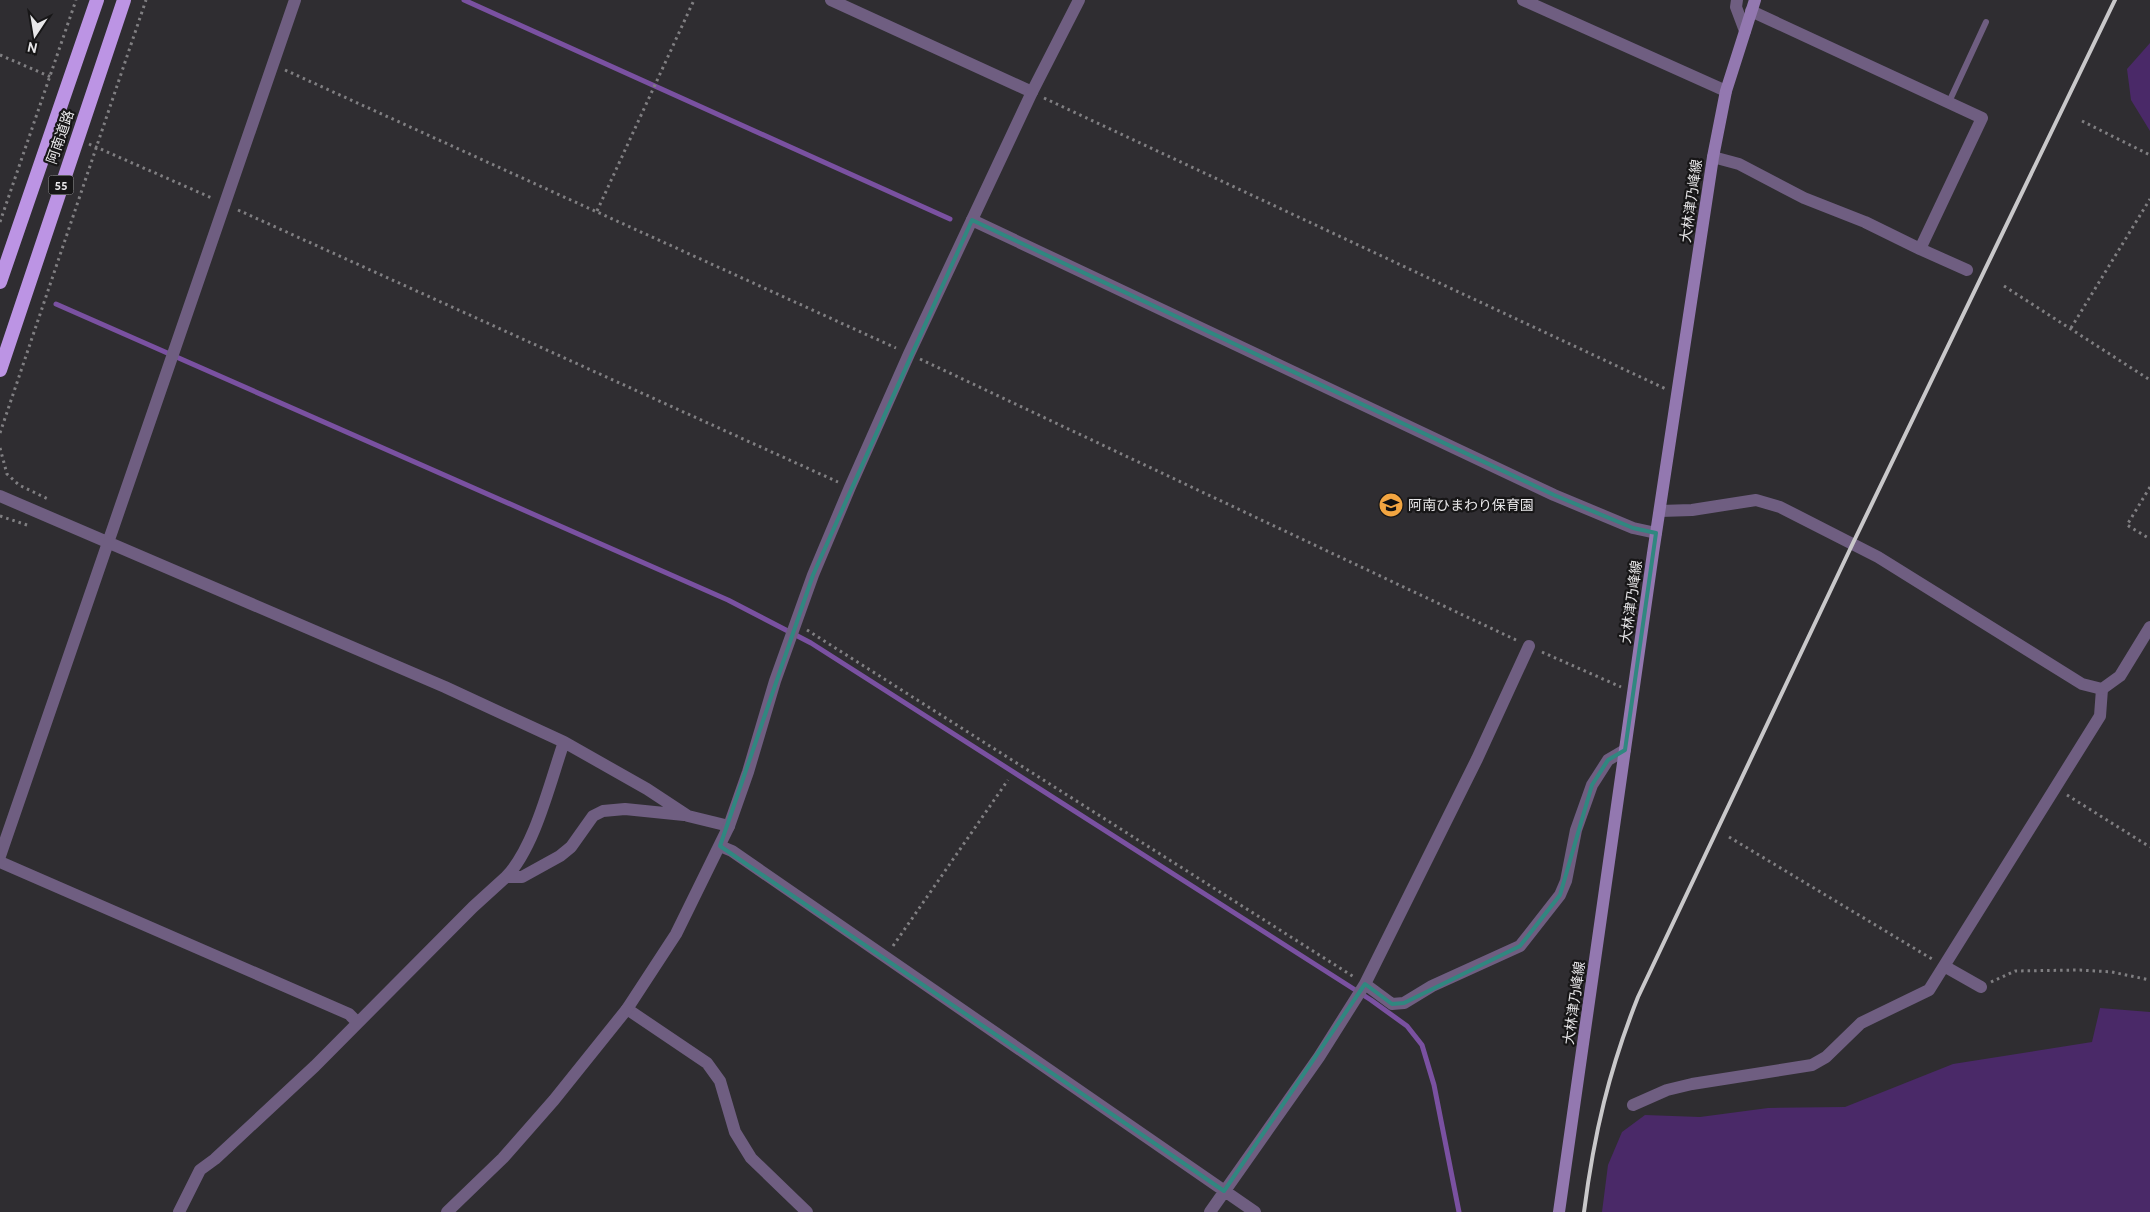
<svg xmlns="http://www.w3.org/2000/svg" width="2150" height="1212" viewBox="0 0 2150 1212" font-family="Cabin,'Noto Sans JP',sans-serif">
	<rect width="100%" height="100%" fill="#2f2d31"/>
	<!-- green -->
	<path fill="#4a2968" d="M2150 43V131L2131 100 2127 69Z
		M2100 1008 2150 1012V1212H1602L1608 1165 1622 1132 1645 1115 1700 1117 1768 1108 1845 1107 1953 1064 2092 1042Z"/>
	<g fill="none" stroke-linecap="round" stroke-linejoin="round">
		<!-- stream -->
		<path stroke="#7a51a1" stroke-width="5" d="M464 0 950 219
			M56 304 728 600 811 643 1371 1000 1407 1026 1422 1045 1434 1085 1459 1212"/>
		<!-- path -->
		<path stroke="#807f82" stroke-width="3" stroke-dasharray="2.5 4" stroke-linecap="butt" d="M0 55 51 77
			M285 70 896 348
			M1044 98 1666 389
			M2082 121 2150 155
			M89 144 212 198
			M238 210 838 482
			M597 211 694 0
			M0 222 76 0
			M2004 286 2150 380
			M2071 328 2150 199
			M920 359 1516 640
			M0 433 146 0
			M0 448 7 474 19 485 50 500
			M2150 487 2127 525 2150 539
			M0 516 30 526
			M807 630 1354 977
			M1542 652 1621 687
			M2067 795 2150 847
			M1729 837 1932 959
			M893 946 1008 780
			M1991 982 2015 971 2080 970 2112 972 2150 980"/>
		<!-- service -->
		<path stroke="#6f5e81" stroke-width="6" d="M1949 102 1986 22"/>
		<!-- minor -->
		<path stroke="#6f5e81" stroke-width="12" d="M831 0 1032 92
			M1523 0 1726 91
			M1737 0 1736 7 1745 31
			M1751 11 1982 118 1920 249 1967 270
			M1713 157 1739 164 1804 198 1865 222 1920 249
			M972 220 1554 495 1633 528 1656 533
			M0 496 445 687 564 742 647 789 688 816 729 826
			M564 742C550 782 535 847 506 877H522L560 856 571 847 593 816 603 811 625 809 684 815
			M720 846 732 851 1255 1212
			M0 856 295 0
			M0 862 349 1014 357 1022
			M1944 966 1981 987
			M1365 984 1392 1004 1404 1003 1432 986 1520 946 1560 895 1566 881 1576 830 1592 785 1608 760 1625 750
			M627 1009 707 1063 720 1081 735 1132 751 1158 807 1212
			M1633 1105 1667 1090 1692 1084 1812 1065 1826 1057 1861 1023 1929 990 2100 716 2102 689
			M179 1212 200 1170 215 1159 315 1066 473 907 506 877
			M1210 1212 1319 1057 1365 984 1477 759 1529 646"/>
		<!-- tertiary -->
		<path stroke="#6f5e81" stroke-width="12" d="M1660 511 1692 510 1756 500 1780 507 1878 557 2082 684 2102 689 2120 676 2150 627
			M447 1212 503 1158 554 1100 627 1009 676 934 729 826 748 772 775 681 813 575 850 487 909 354 1032 92 1079 0"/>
		<!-- secondary -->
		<path stroke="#9378b0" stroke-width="12" d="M1559 1212 1653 553 1713 157 1726 91 1755 0"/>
		<!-- trunk -->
		<path stroke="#bc94e4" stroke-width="14" d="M0 282 97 0
			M0 370 124 0"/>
		<!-- rail -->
		<path stroke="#c9c8ca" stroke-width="4" d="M1584 1212C1594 1134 1609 1070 1638 997L1853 543 2115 0"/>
	</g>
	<!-- marked area -->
	<path fill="none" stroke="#308780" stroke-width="4" stroke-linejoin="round" d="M972 220 1554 495 1633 528 1656 533 1625 750 1608 760 1592 785 1560 895 1520 946 1404 1003 1392 1004 1365 984 1224 1191 720 846 813 575Z"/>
	<!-- icons -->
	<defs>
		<symbol id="school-disc" viewBox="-11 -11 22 22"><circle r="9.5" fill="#f2a541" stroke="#171617"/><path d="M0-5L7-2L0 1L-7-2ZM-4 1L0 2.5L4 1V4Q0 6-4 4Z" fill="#111"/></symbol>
	</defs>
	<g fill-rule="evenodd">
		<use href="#school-disc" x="1377" y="491" width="28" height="28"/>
	</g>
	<g text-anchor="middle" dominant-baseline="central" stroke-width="4.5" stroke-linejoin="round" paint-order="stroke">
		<!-- shield labels -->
		<rect fill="#171617" stroke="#a9a8aa" stroke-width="1" x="48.5" y="175.5" width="25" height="19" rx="4"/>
		<g font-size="12" font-weight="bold" fill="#e8e7e9">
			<text x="61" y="185">55</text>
		</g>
		<!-- street labels -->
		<g font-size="14" fill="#e8e7e9" stroke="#171617">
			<text transform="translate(60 137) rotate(-71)">阿南道路</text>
			<text transform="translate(1691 201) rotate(-82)">大林津乃峰線</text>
			<text transform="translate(1631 602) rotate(-82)">大林津乃峰線</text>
			<text transform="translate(1574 1003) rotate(-82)">大林津乃峰線</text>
		</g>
		<!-- poi labels -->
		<g font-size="14" fill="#e8e7e9" stroke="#171617" text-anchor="start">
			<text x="1408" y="505">阿南ひまわり保育園</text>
		</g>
	</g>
	<!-- north arrow -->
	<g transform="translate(35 35) rotate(192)" stroke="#171617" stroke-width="4" paint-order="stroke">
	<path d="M0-4L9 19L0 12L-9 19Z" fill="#e8e7e9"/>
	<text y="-8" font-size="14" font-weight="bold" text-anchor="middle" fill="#e8e7e9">N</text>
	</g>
</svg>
